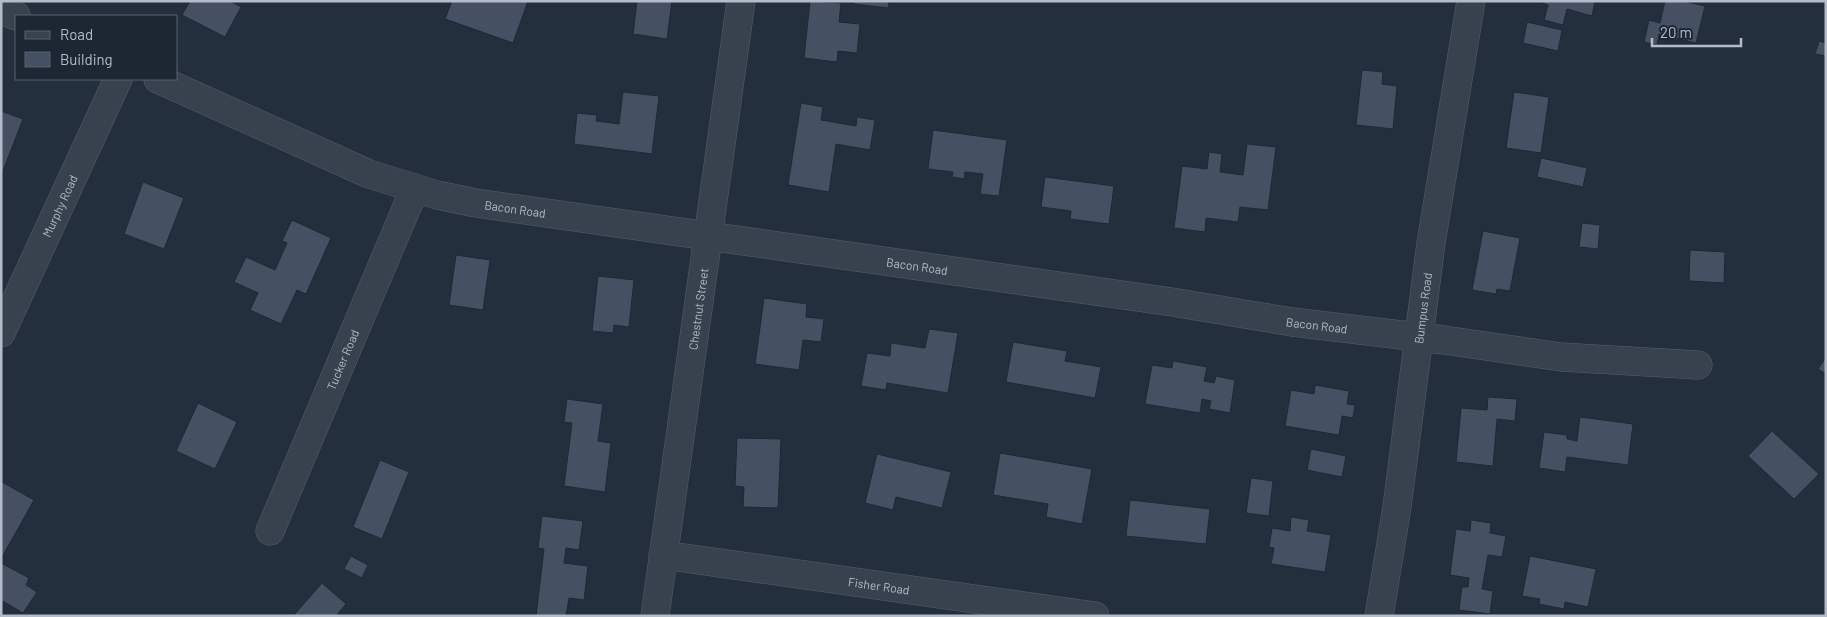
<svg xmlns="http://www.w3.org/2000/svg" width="1827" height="617" viewBox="0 0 1827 617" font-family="Barlow,sans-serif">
	<rect width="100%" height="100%" fill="#242f3e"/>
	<!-- building -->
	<path fill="#455162" stroke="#1f2835" d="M190 1H230L241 7 225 37 182 15Z
		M452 1H528L513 43 445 19Z
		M637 1H672L667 39 633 34Z
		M810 1 841 3 839 22 860 24 857 53 838 51 837 62 804 58Z
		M854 1H889L888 8 854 4Z
		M1537 1H1595L1592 16 1567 9 1563 25 1544 20 1548 5Z
		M1665 1H1683L1705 6 1696 43 1659 34 1657 45 1644 42 1649 20 1660 23Z
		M1527 22 1562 30 1558 51 1523 43Z
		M1819 41 1826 43V56L1815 54Z
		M1362 70 1383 72 1382 84 1397 86 1393 129 1356 125Z
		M623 92 659 96 652 154 574 144 577 113 597 115 596 121 619 124Z
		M1514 92 1549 97 1541 153 1506 148Z
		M801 103 823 107 821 120 856 126 857 117 875 120 870 150 836 144 829 192 788 185Z
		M1 111 23 119 1 176Z
		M933 130 1007 140 999 196 980 194 983 174 965 172 964 179 952 177 953 172 928 169Z
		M1247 144 1276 147 1268 210 1240 207 1238 222 1206 218 1205 232 1174 228 1182 166 1207 169 1209 152 1222 154 1220 172 1243 175Z
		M1541 158 1587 168 1583 187 1537 177Z
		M1045 177 1114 186 1109 224 1070 219 1071 211 1041 207Z
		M143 182 184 198 164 249 124 234Z
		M292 220 331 238 306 294 297 290 281 324 250 310 258 293 234 282 246 257 275 270 287 243 282 241Z
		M1582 223 1600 225 1598 249 1579 247Z
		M1483 231 1520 238 1510 291 1497 289 1496 294 1472 290Z
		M1690 250 1725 252 1724 283 1689 281Z
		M456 255 490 260 483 310 449 305Z
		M598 276 634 280 629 327 614 325 613 333 592 331Z
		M764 298 807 304 806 317 824 319 821 342 803 340 799 370 755 364Z
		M929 329 958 333 948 393 887 383 886 390 861 386 867 353 890 356 891 343 925 348Z
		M1013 342 1067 351 1065 361 1101 367 1095 398 1006 382Z
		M1826 357V374L1818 369Z
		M1173 361 1207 367 1204 381 1214 383 1216 376 1235 380 1230 413 1209 409 1211 401 1202 399 1200 413 1145 404 1152 365 1172 368Z
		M1315 385 1349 391 1347 404 1355 405 1353 418 1342 416 1339 435 1285 426 1291 390 1314 394Z
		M1488 397 1517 399 1515 421 1497 419 1493 466 1456 462 1461 408 1487 410Z
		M567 399 603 404 598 441 611 443 605 492 564 486 572 423 564 422Z
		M198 403 237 422 215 469 176 451Z
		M1580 417 1633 424 1628 465 1567 457 1565 472 1539 468 1544 432 1567 435V439L1577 441Z
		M1772 431 1819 474 1794 499 1748 456Z
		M737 438 781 439 778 508 743 507 744 487 735 486Z
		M1311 449 1346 456 1342 477 1307 470Z
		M1000 453 1092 469 1082 524 1046 517 1048 504 993 495Z
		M877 454 951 472 942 508 896 497 893 510 865 503Z
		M380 460 409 472 382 539 353 527Z
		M1251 478 1273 481 1269 516 1246 513Z
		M2 482 34 500 1 559V483Z
		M1130 500 1210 509 1206 544 1126 536Z
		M542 516 583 521 579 550 566 548 564 563 588 566 584 600 569 598 566 616H536L544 549 538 548Z
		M1291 517 1309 520 1307 531 1331 535 1325 572 1271 564 1274 548 1269 547 1272 528 1290 531Z
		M1471 520 1491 523 1490 533 1506 536 1502 557 1488 555 1482 589 1493 591 1490 614 1459 610 1462 587H1468L1469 578 1450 575 1456 529 1470 531Z
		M351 556 368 565 362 578 344 569Z
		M1530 556 1596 569 1588 607 1565 602 1564 609 1539 604 1540 599 1522 596Z
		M1 563 29 578 26 585 37 592 23 613 1 600Z
		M322 583 346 604 336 616H293Z"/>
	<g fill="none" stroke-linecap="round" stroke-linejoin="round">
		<defs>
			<g id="minor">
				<path d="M1 10 16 16"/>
				<path id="s1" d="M158 79 369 174 437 195 476 203 1172 302 1292 322 1444 340 1561 357 1698 365"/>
				<path id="s2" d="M1 333 118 79"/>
				<path id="s3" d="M270 531 415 188"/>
				<path id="s4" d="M663 555 1095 616"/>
				<path id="s5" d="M655 616 741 1"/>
				<path id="s6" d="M1379 616 1397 507 1431 243 1471 1"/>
			</g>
		</defs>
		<!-- minor casing -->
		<use href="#minor" stroke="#565f6c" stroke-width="29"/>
		<!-- minor -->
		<use href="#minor" stroke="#38414e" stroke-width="28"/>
	</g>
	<g text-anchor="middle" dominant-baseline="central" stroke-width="4.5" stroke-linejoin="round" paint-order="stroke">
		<!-- street labels -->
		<g font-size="12" fill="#b4bcc9" stroke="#1d2633">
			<text stroke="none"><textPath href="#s2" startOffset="140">Murphy Road</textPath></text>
			<text stroke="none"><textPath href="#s1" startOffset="382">Bacon Road</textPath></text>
			<text stroke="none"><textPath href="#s1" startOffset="788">Bacon Road</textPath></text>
			<text stroke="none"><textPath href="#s5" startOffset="310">Chestnut Street</textPath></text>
			<text stroke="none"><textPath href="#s6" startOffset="311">Bumpus Road</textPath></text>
			<text stroke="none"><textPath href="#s1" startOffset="1192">Bacon Road</textPath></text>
			<text stroke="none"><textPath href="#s3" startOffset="186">Tucker Road</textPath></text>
			<text stroke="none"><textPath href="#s4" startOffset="218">Fisher Road</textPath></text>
		</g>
	</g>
	<!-- border -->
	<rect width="1827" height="617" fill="none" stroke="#b4bcc9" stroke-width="5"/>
	<!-- legend -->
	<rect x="15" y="15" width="162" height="65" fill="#1d2633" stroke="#59626f"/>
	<rect x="25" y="31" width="25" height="8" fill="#38414e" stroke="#59626f"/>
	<text x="60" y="40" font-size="15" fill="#b4bcc9">Road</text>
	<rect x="25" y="52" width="25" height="15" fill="#455162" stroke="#59626f"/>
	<text x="60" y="65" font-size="15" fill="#b4bcc9">Building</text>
	<!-- scale -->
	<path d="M1652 38v8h89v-8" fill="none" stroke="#b4bcc9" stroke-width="2.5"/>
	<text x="1660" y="38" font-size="15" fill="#b4bcc9" stroke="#1d2633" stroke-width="4" paint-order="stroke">20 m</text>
</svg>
